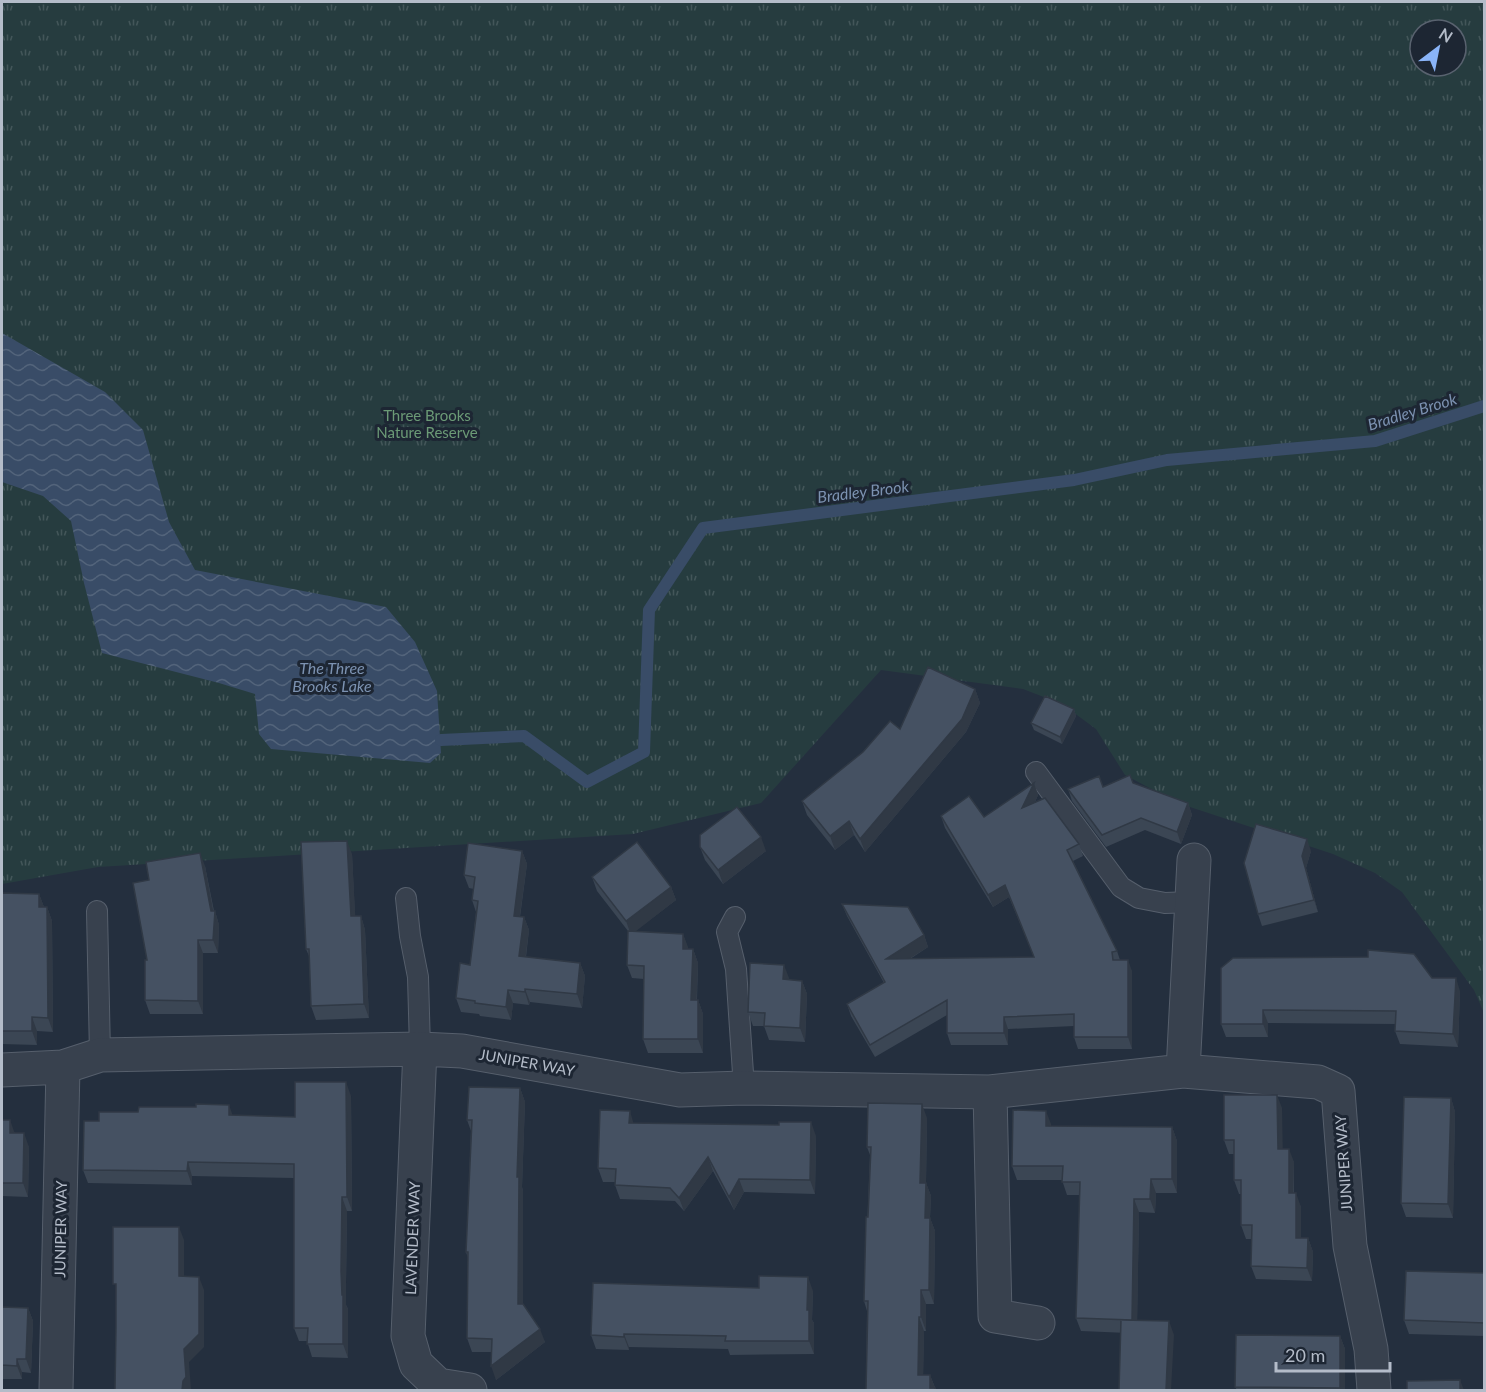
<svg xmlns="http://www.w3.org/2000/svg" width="1486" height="1392" viewBox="0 0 1486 1392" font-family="Lato,sans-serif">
	<defs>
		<pattern id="park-tufts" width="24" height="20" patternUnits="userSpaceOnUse" patternTransform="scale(1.5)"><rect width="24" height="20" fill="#263c3f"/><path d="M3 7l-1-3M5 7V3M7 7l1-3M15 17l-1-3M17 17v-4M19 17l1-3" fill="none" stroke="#435659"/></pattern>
		<pattern id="water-waves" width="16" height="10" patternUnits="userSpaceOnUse" patternTransform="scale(1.5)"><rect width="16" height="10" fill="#394c67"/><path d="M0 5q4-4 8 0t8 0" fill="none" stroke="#53647b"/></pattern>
	</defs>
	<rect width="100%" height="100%" fill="#242f3e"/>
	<!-- park -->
	<path fill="url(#park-tufts)" fill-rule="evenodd" d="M2 2H1484V1013L1474 990 1402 892 1375 873 1333 854 1178 803 1125 775 1096 729 1062 704 1023 689 881 670 761 803 633 834 98 867 2 884ZM1420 30H1456V66H1420Z"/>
	<!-- water -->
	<path fill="url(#water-waves)" d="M2 333 105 392 143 430 169 522 195 570 386 607 415 642 437 691 441 753 430 763 271 749 259 734 255 694 219 683 102 653 84 583 71 521 43 496 2 482Z"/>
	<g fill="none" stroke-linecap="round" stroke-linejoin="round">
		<!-- stream -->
		<path stroke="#394c67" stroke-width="12" d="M441 740 524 736 587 782 644 752 649 610 703 528 1074 480 1167 460 1375 441 1484 406"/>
		<defs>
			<path id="lane" d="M1036 772 1121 887 1139 898 1165 903 1192 902
				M406 898 410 936 418 977 420 1049
				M97 911 100 1055
				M735 917 727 932 736 969 744 1088"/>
			<path id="street" d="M420 1049 408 1336 416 1364 438 1385 470 1390
				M2 1070 63 1067 100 1055 420 1049 462 1051 680 1090 744 1088 990 1092 1183 1071 1318 1082 1338 1091 1350 1246 1371 1349 1374 1390
				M1183 1071 1194 860
				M990 1092 995 1316 1038 1323
				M56 1390 63 1067"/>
		</defs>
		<!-- lane casing -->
		<use href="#lane" stroke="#565f6c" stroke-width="22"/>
		<!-- street casing -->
		<use href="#street" stroke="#565f6c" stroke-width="35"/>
		<!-- lane -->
		<use href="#lane" stroke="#38414e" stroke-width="20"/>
		<!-- street -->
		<use href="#street" stroke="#38414e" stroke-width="33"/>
	</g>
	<!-- wall -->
	<path fill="#3b4654" d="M975 689 980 703 966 732 865 852 854 835 835 850 807 815 802 801 900 729Z
		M1074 709 1076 716 1062 744 1034 730 1031 723Z
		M1034 783 1038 795 1035 802 1079 844 1083 856 1073 861 1117 951 1120 960 1132 971V1049H1078L1074 1037V1026L1008 1029V1045H951L947 1033V1015L875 1057 851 1016 847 1004 884 983 847 916 842 904 924 935 928 947 910 959 1034 957 1009 897 993 907 945 828 941 816 984 817Z
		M1133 783 1188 803 1192 815 1181 844 1145 830 1106 847 1072 801 1068 789 1103 787Z
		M700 847 766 851 723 884 705 860Z
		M522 851 527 864 520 917H524L529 930 526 957 580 963 585 976 582 1008 530 1002 529 1005 513 1003 511 1020 480 1016 479 1014 461 1012 456 998 470 965 476 912 472 900 474 889 469 888 464 875Z
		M1311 851 1306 868 1318 912 1262 926 1258 914Z
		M352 854 355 916H361L365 930 369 1018 316 1020 311 1006 309 956 306 949Z
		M205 866 214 911H215L219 925 218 953H203V1014H150L145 1000 149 880Z
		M592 877 671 887 676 900 635 931 683 934 688 949H693L698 963 697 1000H698L703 1014V1053H648L643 1039 644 979 632 978 627 965 628 931 597 891Z
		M2 893 39 894 44 907H47L52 921 53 1032 37 1031V1045L2 1044Z
		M1221 968 1460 991 1458 1047 1400 1044 1395 1031V1024L1268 1023V1037H1226L1221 1024Z
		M789 978V980L802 981 807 994 805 1042 769 1040 764 1026H753L748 1012Z
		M520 1088 525 1102 522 1187 523 1191V1304L545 1342 496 1380 492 1352H472L467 1338 468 1258 466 1252 471 1131 467 1120Z
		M351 1096 352 1211H347L346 1284V1305L348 1309V1358L312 1357 307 1341H299L294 1328V1178L192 1176V1185L88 1183 83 1170 99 1121 233 1115 295 1117Z
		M1451 1098 1455 1112 1453 1218 1406 1217 1401 1203Z
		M1282 1108V1149L1294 1162V1193L1301 1207V1238H1308L1313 1252 1312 1281 1256 1279 1251 1266V1239H1246L1241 1225V1194H1239L1234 1180V1154H1229L1224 1140Z
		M927 1118 926 1183 931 1196 930 1218 935 1231 934 1304H926V1331H924L923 1375H930L936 1390H866L867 1311 864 1301 870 1155 867 1147Z
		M2 1120 29 1147 28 1197 2 1196Z
		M634 1123 816 1136 815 1194 744 1192 734 1210 713 1171 684 1211 675 1201 620 1199 615 1185V1182H603L598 1168Z
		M1051 1124V1126L1172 1127 1177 1141V1193H1156L1155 1213 1139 1212 1137 1321 1174 1335 1081 1331 1076 1318 1080 1195H1067L1062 1180H1017L1012 1166Z
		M1485 1273V1336L1409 1334 1404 1320Z
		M813 1291 812 1320 814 1323V1354L730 1355 728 1349 629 1347V1350L596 1349 591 1335Z
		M2 1307 28 1308 33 1321 31 1373 22 1372V1379H2Z
		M1340 1336 1345 1349V1390H1237L1235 1387Z"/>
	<!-- shaded-wall -->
	<path fill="#303945" d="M975 689 980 703 966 732 865 852 860 839Z
		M1074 709 1076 716 1062 744 1060 737Z
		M1034 783 1038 795 1027 820 1022 808Z
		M1188 803 1192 815 1181 844 1177 832Z
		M849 821 854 835 835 850 830 836Z
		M761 837 766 851 723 884 718 870Z
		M1307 839 1311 851 1306 868 1318 912 1314 900 1302 856Z
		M347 841 352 854 356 930 351 916Z
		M522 851 527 864 518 929 514 916Z
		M200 853 205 866 214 915 215 911 219 925 218 953 213 940 211 911Z
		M1005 885 1009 897 993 907 988 895Z
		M671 887 676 900 631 935 626 921Z
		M39 894 44 907H39Z
		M47 907 52 921 53 1032 48 1018Z
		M361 916 365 930 369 1018 364 1004Z
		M524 917 529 930 524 969 519 956Z
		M683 934 688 947V963L683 949Z
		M924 935 928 947 890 971 886 959Z
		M198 940 203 953V1014L198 1001Z
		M693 949 698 963 696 1014 691 1000Z
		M1128 960 1132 971V1049L1128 1037Z
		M580 963 585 976 582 1008 577 994Z
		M784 965 789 978 788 993 783 979Z
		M1456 978 1460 991 1458 1047 1453 1034Z
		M802 981 807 994 805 1042 800 1028Z
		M525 989 530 1002 529 1005 525 992Z
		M508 990 513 1003 511 1020 506 1007Z
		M698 1000 703 1014V1053L698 1039Z
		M1263 1010 1268 1023V1037L1263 1024Z
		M32 1017 37 1031V1045L32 1031Z
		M1004 1017 1008 1029V1045L1004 1033Z
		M346 1082 351 1096 352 1211 347 1197Z
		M520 1088 525 1102 522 1187 523 1191V1318L518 1304 517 1177Z
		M1277 1095 1282 1108 1283 1162 1278 1149Z
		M1451 1098 1455 1112 1453 1218 1448 1204Z
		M922 1104 927 1118 926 1183 931 1196 930 1218 935 1231 934 1304 929 1290 920 1183Z
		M229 1105 234 1119 229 1115Z
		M630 1111 634 1125 629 1123Z
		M1046 1111 1051 1124V1140L1046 1126Z
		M10 1120 15 1134 10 1133Z
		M811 1122 816 1136 815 1194 810 1180Z
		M1172 1127 1177 1141V1193L1172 1179Z
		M24 1133 29 1147 28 1197 23 1183Z
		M1289 1149 1294 1162 1293 1207 1289 1193Z
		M708 1157 713 1171 684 1211 679 1198Z
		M188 1162 192 1176V1185L187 1171Z
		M739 1179 744 1192 734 1210 729 1197Z
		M1151 1179 1156 1193 1155 1213 1150 1199Z
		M1296 1193 1301 1207V1251L1296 1238Z
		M342 1197 347 1211 346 1284V1305L348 1309V1358L343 1344 341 1271Z
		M1134 1199 1139 1212 1137 1334 1132 1320Z
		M179 1227 184 1240V1290L179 1276Z
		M1308 1238 1313 1252 1312 1281 1307 1268Z
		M199 1277 204 1290V1347L189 1362 191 1390H182L184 1349Z
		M808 1277 813 1291 812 1320 814 1323V1354L809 1341 807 1310Z
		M921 1290 926 1304V1331L921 1317Z
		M28 1308 33 1321 31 1373 26 1359Z
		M919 1317 924 1331 923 1388 918 1375Z
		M1169 1321 1174 1335 1171 1390H1166Z
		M540 1329 545 1342 496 1380 491 1366Z
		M624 1334 629 1347V1350L624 1337Z
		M1340 1336 1345 1349V1390H1341L1340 1388Z
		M17 1359 22 1372V1379L17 1366Z
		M930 1375 935 1388H930Z
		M1460 1380 1464 1390H1460Z"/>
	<!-- building -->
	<path fill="#455162" stroke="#303945" stroke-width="1.5" d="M928 667 975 689 962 719 860 839 849 821 830 836 802 801 863 752 890 721 900 729Z
		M1045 696 1074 709 1060 737 1031 723Z
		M1130 775 1133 783 1188 803 1177 832 1141 818 1102 835 1068 789 1099 776 1103 787Z
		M1034 783 1022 808 1045 798 1079 844 1067 850 1117 951 1112 952 1113 960H1128V1037H1074V1014L1004 1017V1033H947V1000L870 1045 847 1004 885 982 842 904 908 907 924 935 886 959 1034 957 1005 885 988 895 941 816 969 796 984 817Z
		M737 807 761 837 718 870 700 847V835Z
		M1256 824 1307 839 1302 856 1314 900 1258 914 1244 863Z
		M347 841 351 916H361L364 1004 311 1006 309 949H306L301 842Z
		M637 842 671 887 626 921 592 877Z
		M468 843 522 851 514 916 524 917 519 956 580 963 577 994 525 989V992L508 990 506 1007 475 1003V1001L456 998 460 963 470 965 478 901 472 900 475 877 464 875Z
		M200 853 211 911H215L213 940H198V1001L145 1000V960H147L133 883 149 880 146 862Z
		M2 893 39 894V907H47L48 1018 32 1017V1031H2Z
		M628 931 683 934V949H693L691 1000H698V1039H643L644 966 627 965Z
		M1368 950 1414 954 1432 978H1456L1453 1034 1395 1031 1396 1011 1263 1010V1024H1221V968L1233 958 1368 957Z
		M750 963 784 965 783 979 802 981 800 1028 764 1026 765 1013 748 1012Z
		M295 1082H346L347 1197H342L341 1271 342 1295H343V1344H307L308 1328H294V1164L188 1162 187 1171 83 1170 84 1121H99V1112H138L139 1107H196V1104L229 1105V1115L295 1117Z
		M469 1087 520 1088 517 1177H519L518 1304H523L540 1329 491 1366 492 1339 467 1338 468 1252H466L472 1120H467Z
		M1224 1095H1277L1278 1149H1289V1193H1296V1238H1308L1307 1268 1251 1266 1252 1225H1241V1180H1234V1140H1224Z
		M1404 1097 1451 1098 1448 1204 1401 1203Z
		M868 1103 922 1104 920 1183H926L925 1218H930L929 1290H921V1317H919L918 1375H930V1388H935V1390H866L868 1301H864L866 1217H868L871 1147H867Z
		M600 1110 630 1111 629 1123 779 1125V1122H811L810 1180 739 1179 729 1197 708 1157 679 1198 670 1188 615 1185 616 1169 598 1168Z
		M1013 1110 1046 1111V1126L1172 1127V1179H1151L1150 1199H1134L1132 1320 1076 1318 1080 1182H1062L1063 1166H1012Z
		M2 1120H10V1133H24L23 1183H2Z
		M113 1227H179V1276L199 1277V1334L184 1349 186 1377 183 1381 182 1390H115L116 1327V1284H113Z
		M1406 1271 1485 1273V1323L1404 1320Z
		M759 1276 808 1277 807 1310H809V1341H725L726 1336 624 1334V1337L591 1335 593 1283 759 1288Z
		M2 1307 28 1308 26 1359H17V1366L2 1365Z
		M1121 1320 1169 1321 1166 1390H1119Z
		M1236 1335 1340 1336V1388L1235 1387Z
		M1460 1380V1390H1407V1381Z"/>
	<g text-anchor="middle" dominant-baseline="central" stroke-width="6" stroke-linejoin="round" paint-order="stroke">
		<!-- park labels -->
		<g font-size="15" fill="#6b9a76" stroke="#1d2633">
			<text x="427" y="415">Three Brooks<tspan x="427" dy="17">Nature Reserve</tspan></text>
		</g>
		<!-- street labels -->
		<g font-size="15" fill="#b4bcc9" stroke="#1d2633">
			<text transform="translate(527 1062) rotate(10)">JUNIPER WAY</text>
			<text transform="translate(1343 1163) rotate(-94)">JUNIPER WAY</text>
			<text transform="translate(60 1229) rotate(-89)">JUNIPER WAY</text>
			<text transform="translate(412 1238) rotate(-88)">LAVENDER WAY</text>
		</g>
		<!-- water labels -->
		<g font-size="16" font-style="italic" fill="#7c92b1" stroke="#1d2633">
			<text transform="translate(1412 411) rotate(-17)">Bradley Brook</text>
			<text transform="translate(863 491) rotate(-7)">Bradley Brook</text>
			<text x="332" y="667">The Three<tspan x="332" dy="18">Brooks Lake</tspan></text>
		</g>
	</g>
	<!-- border -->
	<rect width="1486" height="1392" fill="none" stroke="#b4bcc9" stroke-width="6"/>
	<!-- north arrow -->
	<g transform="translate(1438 48) rotate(32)"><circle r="28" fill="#1d2633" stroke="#59626f" stroke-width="1.5"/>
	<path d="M0-4.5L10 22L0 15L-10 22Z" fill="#8ab4f8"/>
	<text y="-9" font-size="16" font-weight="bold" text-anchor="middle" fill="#b4bcc9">N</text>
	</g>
	<!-- scale -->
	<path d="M1276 1362v9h114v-9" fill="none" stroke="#b4bcc9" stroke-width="3"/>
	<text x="1285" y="1362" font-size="18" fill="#b4bcc9" stroke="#1d2633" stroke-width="4.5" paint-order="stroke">20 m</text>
</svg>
